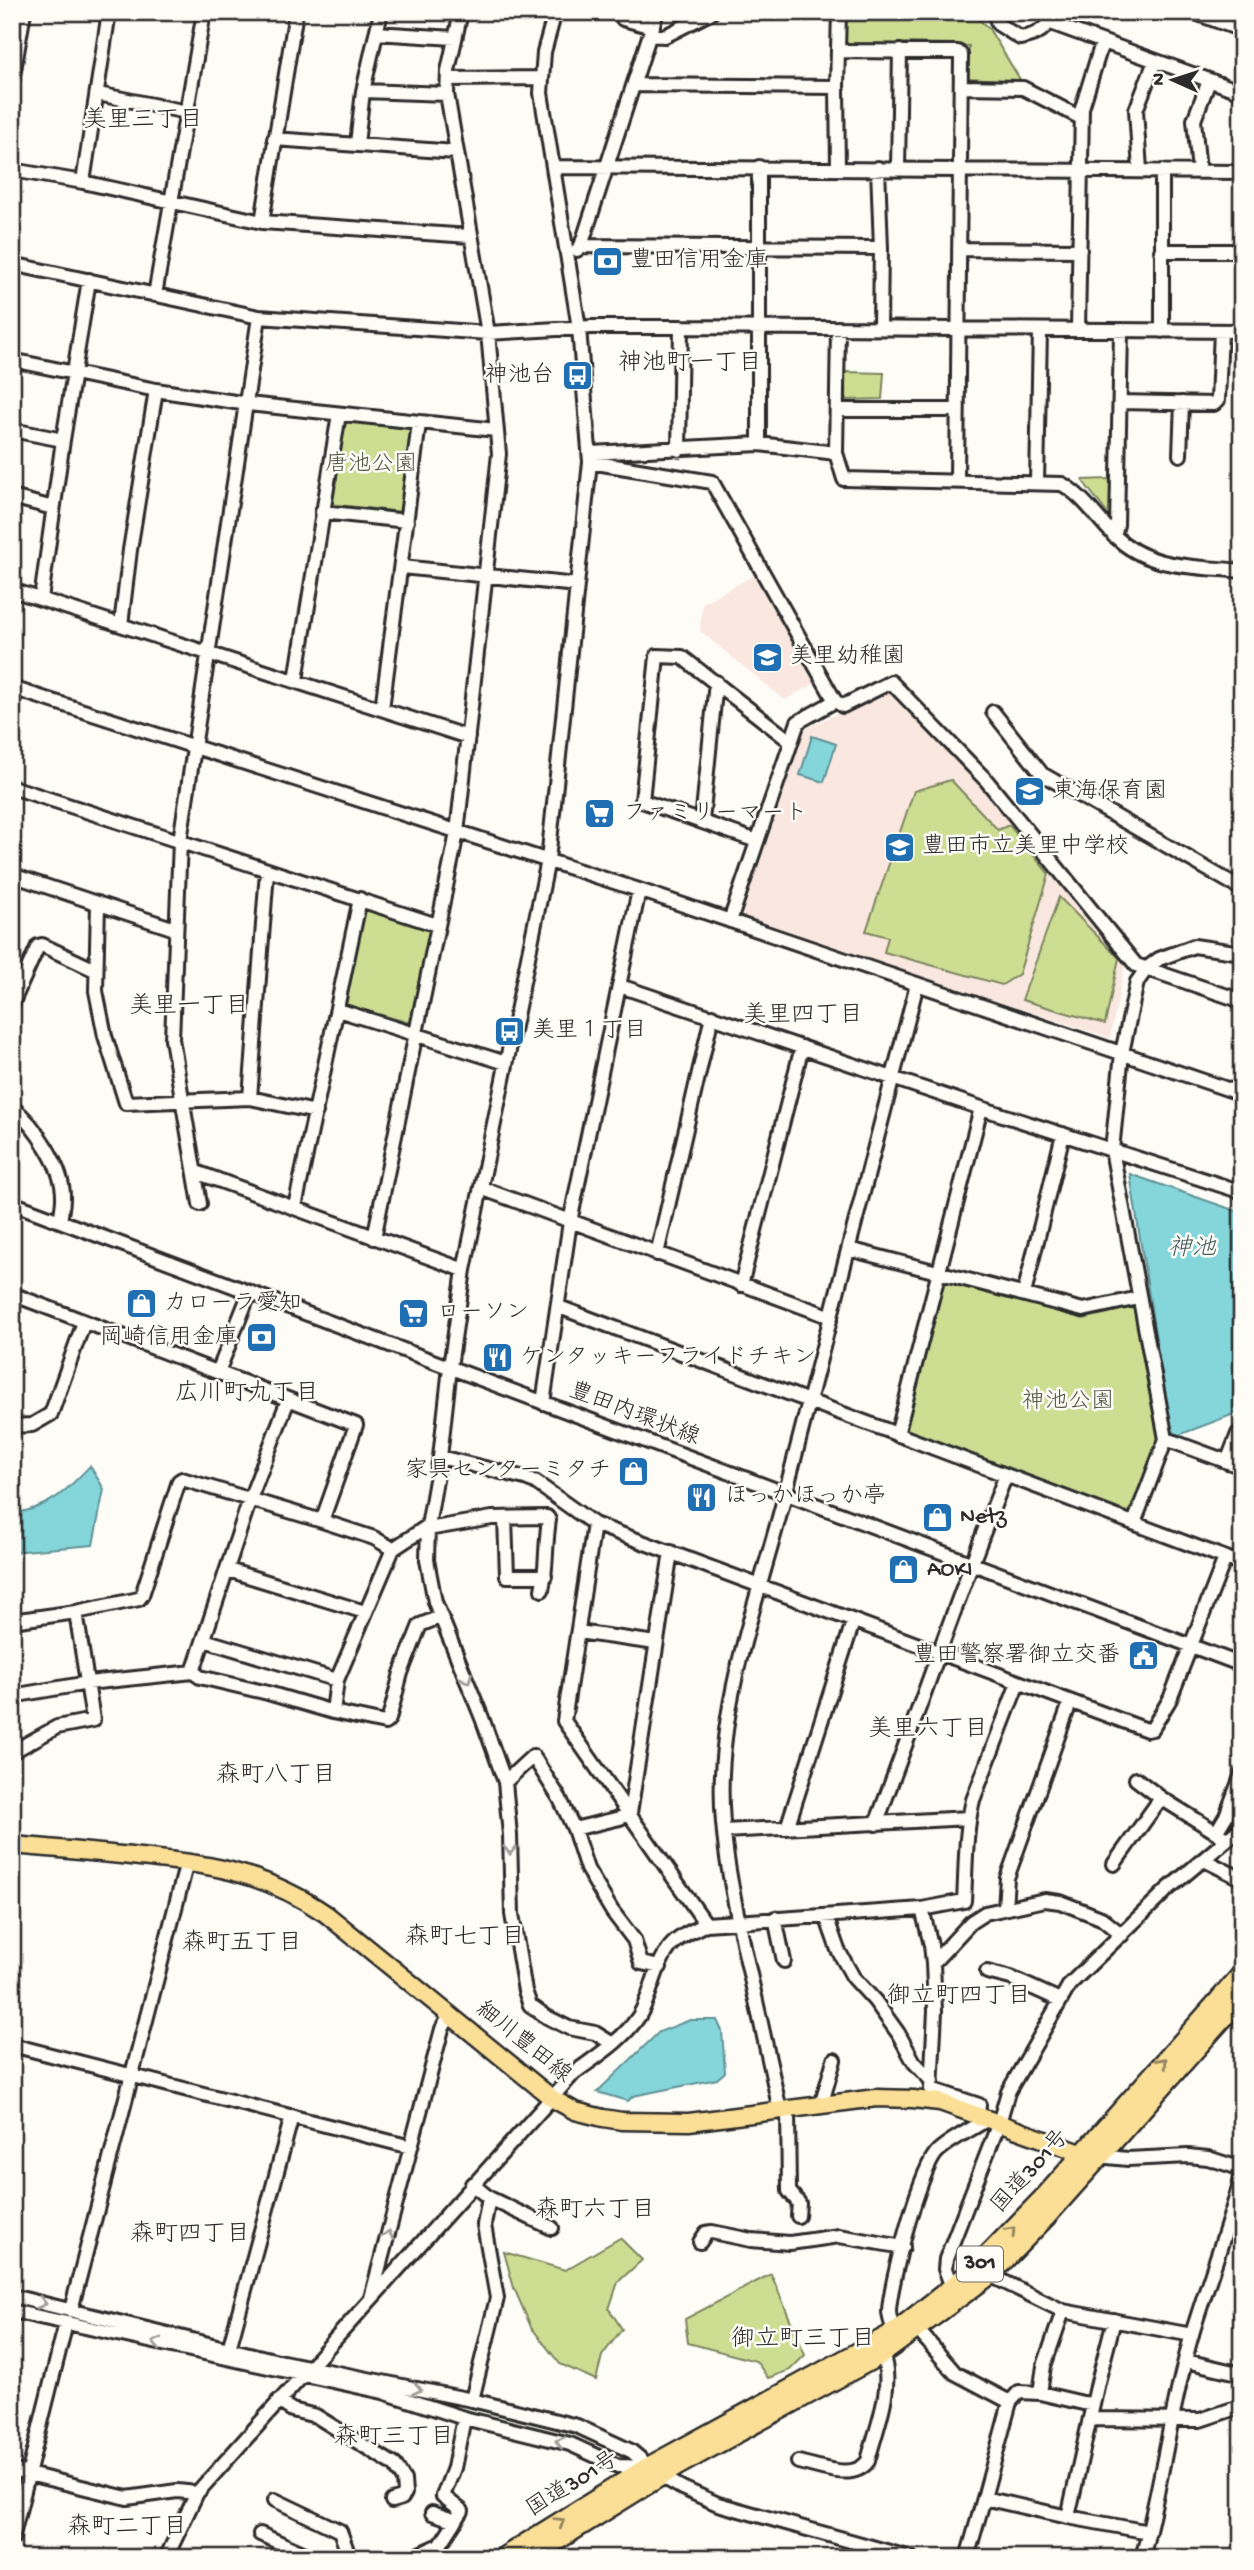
<svg xmlns="http://www.w3.org/2000/svg" width="1254" height="2570" viewBox="0 0 1254 2570" font-family="'Gochi Hand','Klee One',sans-serif">
	<rect width="100%" height="100%" fill="#fdfcf7"/>
	<filter id="ink" filterUnits="userSpaceOnUse"><feTurbulence type="fractalNoise" baseFrequency=".0143" numOctaves="2"/><feDisplacementMap in="SourceGraphic" scale="14" xChannelSelector="R" yChannelSelector="G"/><feConvolveMatrix kernelMatrix="1 2 1 2 8 2 1 2 1" color-interpolation-filters="sRGB"/></filter>
	<g filter="url(#ink)">
		<!-- built -->
		<path fill="#fae8e0" d="M757 574 817 682 785 700 700 631 702 603Z
			M892 687 984 781 1126 960 1110 1038 746 920 739 912 803 730Z"/>
		<!-- green -->
		<path fill="#cdde93" stroke="#7c845f" stroke-width="2" d="M842 12H971L989 29 1021 81 967 78 969 46 844 43Z
			M844 372 884 373 882 399 846 400Z
			M343 421 411 429 402 512 329 504Z
			M1110 479V517L1082 480Z
			M951 780 998 830 1009 825 1049 874 1019 974 1002 985 884 952 888 937 866 931 914 791Z
			M1059 897 1119 958 1105 1024 1022 1000Z
			M365 908 430 928 410 1023 346 1005Z
			M945 1280 1083 1319 1134 1307 1152 1390 1160 1438 1130 1515 906 1432 943 1282Z
			M620 2238 642 2260 618 2282 609 2309 622 2329 602 2356 596 2380 560 2364 531 2327 514 2288 504 2252 565 2270Z
			M771 2274 805 2355 790 2370 768 2378 756 2361 688 2343 685 2319Z"/>
		<!-- water -->
		<path fill="#85d6db" stroke="#619295" stroke-width="2" d="M812 736 836 744 824 782 800 775Z
			M1130 1174 1242 1213V1411L1179 1435 1170 1430Z
			M90 1466 104 1489 93 1545 12 1552V1514C51 1507 64 1493 90 1466Z
			M690 2020H717L722 2031 725 2072 717 2079 633 2096 628 2101 597 2092 659 2032Z"/>
		<g fill="none" stroke-linecap="round" stroke-linejoin="round">
			<defs>
				<path id="minor" d="M555 12 544 52 541 93 579 328 590 462 548 860 464 1270 450 1367 440 1457 428 1526 427 1560 435 1602 482 1718 505 1782 510 1835 512 1914 525 1991 530 2005 547 2017 569 2028 595 2033 613 2044
					M625 12 623 19 653 27
					M994 12 998 24 1020 38C1038 35 1047 29 1055 12
					M1193 12 1242 30
					M1051 23 1242 92
					M376 33 454 38
					M650 35 665 36 712 12
					M839 51 958 52 961 55 957 482
					M448 79 541 78
					M12 82 24 12
					M635 85 837 87
					M962 87 1023 88 1081 118
					M363 91 447 94
					M98 94 187 112
					M274 139 456 152
					M357 144 363 91 381 12
					M553 167 1242 172
					M838 168 837 87 839 12
					M878 168 881 248 880 328
					M898 169 900 51
					M12 170 83 182 262 222 470 236
					M1140 170 1136 110 1155 61
					M1199 171 1194 120 1209 81
					M83 182 109 12
					M262 222 296 12
					M581 246 881 248
					M959 249 1080 250
					M577 250 581 246 657 12
					M1161 251H1242
					M12 264 259 317 488 333 592 327H681L1242 331
					M155 295 204 12
					M838 328 836 453 844 479 1062 484C1083 496 1096 517 1113 534 1147 570 1196 566 1242 571
					M1078 330 1082 108 1102 43
					M1162 331V171
					M12 360 156 390 248 404 496 430
					M1121 402 1214 404 1218 400 1221 331
					M837 410H957
					M12 430 63 440
					M759 444V167
					M679 450 681 327
					M591 453 759 444 836 453
					M1180 455 1182 403
					M590 462 712 482 835 701 843 706 891 682 986 780 1136 965 1242 1001
					M1037 483 1040 330
					M12 497 53 508
					M322 512 407 521
					M1114 536 1117 525 1121 332
					M402 567 577 585
					M12 590 468 737
					M41 599 63 440 89 280
					M121 625 130 550 156 390
					M296 680 339 414
					M12 688 639 890 1242 1094
					M382 709 419 423
					M993 712 1042 774 1242 889
					M12 787 437 925
					M702 821 716 682
					M757 841 642 801 657 656 682 657 790 741
					M12 875 175 929
					M98 903 96 991 105 1036 126 1103 250 1098 316 1112
					M730 921 798 722 835 701
					M620 986 981 1108 1242 1192
					M12 1004 38 946 42 945 95 970
					M338 1010 506 1063
					M250 1098 267 871
					M12 1107C35 1125 64 1168 63 1198 63 1206 61 1214 60 1221
					M196 1172 464 1270
					M481 1188 831 1317
					M12 1203 1242 1665
					M200 1204 172 1039 180 841 259 317
					M295 1207 360 899
					M374 1238 457 833 499 454 488 333 447 94 448 71 461 12
					M849 1249 1083 1310 1139 1298
					M657 1254 712 1016
					M741 1285 802 1047
					M12 1294 356 1425 322 1521
					M1024 1294 1063 1134
					M559 1307 1242 1564
					M218 1372 250 1292
					M543 1403 570 1222 639 890
					M12 1426 32 1425 51 1414 84 1322
					M897 1435 981 1108
					M1166 1439 1242 1467
					M440 1457 525 1478 535 1482 594 1524 1147 1730 1152 1729 1170 1699 1225 1558
					M1227 1462 1238 1434 1242 1431
					M505 1518 507 1576H545
					M1134 1523 1166 1439 1112 1150 1122 1053 1137 982 1147 968 1159 959 1194 946 1242 953
					M594 1524 564 1721 706 1924
					M428 1526 393 1549 337 1680 333 1712 385 1723 389 1719 401 1673 420 1625 440 1617
					M428 1529 492 1518 547 1517 549 1520C545 1544 547 1567 542 1590
					M228 1570 365 1612
					M12 1621 76 1612 139 1599 142 1595 179 1481 182 1479 322 1521 374 1538 393 1549
					M578 1632 656 1643
					M204 1640 337 1680
					M193 1672 200 1677 268 1693 333 1712
					M12 1696 88 1683 193 1672 250 1499 288 1400
					M12 1752 57 1727 93 1720 76 1612
					M1136 1779 1161 1798 1227 1839
					M505 1782 533 1756 560 1799 574 1829 587 1869 612 1911 634 1940 641 1963 660 1967
					M876 1824C920 1708 960 1590 1006 1475
					M787 1828 853 1622
					M574 1829 620 1818 630 1813 671 1552
					M724 1831 969 1818
					M1217 1831 1226 1816 1242 1774
					M1204 1860 1242 1879
					M1114 1864 1161 1798
					M1005 1908 1007 1878 1070 1703
					M922 1909 931 1945 933 1963
					M826 1916 838 1950 853 1977 875 2001 898 2033 914 2062 932 2081
					M775 1918 784 1961
					M987 1972 1011 1978 1060 2000
					M12 2045 411 2147
					M821 2106 834 2060
					M788 2110 789 2191 799 2203 798 2216
					M780 2111C769 2058 757 2005 745 1952 733 1894 719 1834 722 1774 726 1679 763 1583 786 1491 830 1322 872 1153 917 984
					M978 2115 979 2105 931 2089 935 2011 933 1963 971 1922 985 1913 1045 1900 1060 1902 1101 1918 1122 1935
					M1097 2156 1128 2159 1188 2156 1208 2158 1242 2169
					M489 2198 552 2228
					M700 2242 706 2233 712 2232 751 2240 790 2243 839 2236 903 2247
					M990 2275 1063 2311 1192 2335
					M952 2287 945 2269 946 2259 999 2123 1008 2092 1070 1984 1168 1889 1242 1827
					M12 2296 278 2361 472 2400 577 2426 631 2451 661 2476 682 2488 718 2504 911 2558
					M371 2298 442 2029 451 2014
					M71 2310 187 1862
					M12 2311 383 2392 464 2418 570 2444 618 2466 648 2467
					M1063 2311 1044 2366 1040 2393 1019 2392 1010 2402 984 2498 1068 2517 1149 2532
					M917 2329 955 2373 1010 2402
					M895 2332C892 2325 889 2319 889 2311 890 2284 920 2167 938 2151 952 2138 973 2129 989 2118
					M229 2349 292 2116
					M1186 2361 1242 2374
					M1040 2393 1083 2403 1093 2404
					M472 2400 497 2298 484 2225 489 2198 472 2184
					M278 2401 292 2410 316 2416 395 2465 404 2480 405 2493 402 2498 392 2501
					M1090 2419 1200 2420 1242 2406
					M798 2462C819 2466 853 2482 868 2461 876 2428 895 2386 882 2354
					M12 2470 127 2498 177 2491 197 2493
					M275 2500 340 2531 349 2556 363 2558
					M432 2513 456 2521
					M1068 2517 1098 2382 1114 2320
					M260 2534 314 2558
					M12 2539 66 2323
					M166 2558 197 2493 574 2073C597 2056 623 2040 639 2016 652 1995 654 1967 670 1947 679 1936 694 1930 706 1924L922 1909 964 1901C966 1866 965 1833 973 1800L1018 1683
					M411 2558 440 2545 462 2511 443 2496 454 2468 464 2418
					M967 2558 984 2498
					M1142 2558C1162 2484 1171 2407 1192 2334 1208 2281 1228 2229 1242 2176"/>
				<path id="major" d="M12 1845C52 1848 91 1852 131 1856 207 1864 261 1870 326 1914L553 2099 575 2111 603 2118 622 2121 689 2122 876 2098 913 2099 940 2102 1081 2153"/>
				<path id="highway" d="M502 2558 648 2467 895 2332 952 2287 976 2267 1047 2194 1242 1974
					M529 2558 677 2466 882 2354 990 2275 1046 2217 1242 1997"/>
			</defs>
			<!-- minor casing -->
			<use href="#minor" stroke="#2b2b2b" stroke-width="18"/>
			<!-- major casing -->
			<use href="#major" stroke="#2b2b2b" stroke-width="21"/>
			<!-- highway casing -->
			<use href="#highway" stroke="#2b2b2b" stroke-width="23"/>
			<!-- minor -->
			<use href="#minor" stroke="#fdfcf7" stroke-width="12"/>
			<!-- major -->
			<use href="#major" stroke="#fbdf96" stroke-width="16"/>
			<!-- highway -->
			<use href="#highway" stroke="#fbdf96" stroke-width="18"/>
		</g>
		<!-- one-way arrows -->
		<defs><path id="oneway-chevron" d="M-2-3.5L2.5 0L-2 3.5" fill="none" stroke-width="1.6" stroke-linecap="round" stroke-linejoin="round" transform="scale(1.75)"/></defs>
		<g stroke="#9e9e9b">
			<use href="#oneway-chevron" transform="translate(467 1679) rotate(68)"/>
			<use href="#oneway-chevron" transform="translate(510 1850) rotate(90)"/>
			<use href="#oneway-chevron" transform="translate(388 2235) rotate(-75)"/>
			<use href="#oneway-chevron" transform="translate(42 2303) rotate(14)"/>
			<use href="#oneway-chevron" transform="translate(157 2343) rotate(-168)"/>
			<use href="#oneway-chevron" transform="translate(417 2389) rotate(12)"/>
			<use href="#oneway-chevron" transform="translate(560 2442) rotate(-165)"/>
		</g>
		<g stroke="#938560">
			<use href="#oneway-chevron" transform="translate(1163 2062) rotate(-48)"/>
			<use href="#oneway-chevron" transform="translate(1011 2231) rotate(-46)"/>
			<use href="#oneway-chevron" transform="translate(560 2522) rotate(-32)"/>
		</g>
	</g>
	<!-- icons -->
	<defs>
		<symbol id="bank-square" viewBox="-11 -11 22 22"><rect x="-9" y="-9" width="18" height="18" rx="4" fill="#1f6fb2" stroke="#fdfcf7"/><path d="M-6-4H6V4H-6ZM0-2.3a2.3 2.3 0 1 0 0 4.6a2.3 2.3 0 1 0 0-4.6Z" fill="#fff"/></symbol>
		<symbol id="bus-square" viewBox="-11 -11 22 22"><rect x="-9" y="-9" width="18" height="18" rx="4" fill="#1f6fb2" stroke="#fdfcf7"/><path d="M-5-6H5V4H4V6H2V4H-2V6H-4V4H-5ZM-3.5-4V0h7V-4ZM-3.5 1.2v1.5H-2V1.2ZM2 1.2v1.5H3.5V1.2Z" fill="#fff"/></symbol>
		<symbol id="school-square" viewBox="-11 -11 22 22"><rect x="-9" y="-9" width="18" height="18" rx="4" fill="#1f6fb2" stroke="#fdfcf7"/><path d="M0-5L7-2L0 1L-7-2ZM-4 1L0 2.5L4 1V4Q0 6-4 4Z" fill="#fff"/></symbol>
		<symbol id="supermarket-square" viewBox="-11 -11 22 22"><rect x="-9" y="-9" width="18" height="18" rx="4" fill="#1f6fb2" stroke="#fdfcf7"/><path d="M-6-5.5h2.5l.6 2H6L4.5 2H-2.5L-4.4-4H-6ZM-1.5 3.2a1.3 1.3 0 1 0 .1 0ZM3 3.2a1.3 1.3 0 1 0 .1 0Z" fill="#fff"/></symbol>
		<symbol id="shop-square" viewBox="-11 -11 22 22"><rect x="-9" y="-9" width="18" height="18" rx="4" fill="#1f6fb2" stroke="#fdfcf7"/><path d="M-5-2.5h2.3a2.7 3.5 0 0 1 5.4 0H5L5.5 6h-11ZM-1.5-2.5h3a1.5 2.3 0 0 0-3 0Z" fill="#fff"/></symbol>
		<symbol id="restaurant-square" viewBox="-11 -11 22 22"><rect x="-9" y="-9" width="18" height="18" rx="4" fill="#1f6fb2" stroke="#fdfcf7"/><path d="M-5-6h1v4h1v-4h1v4h1v-4h1v5L-1.5 .5V6h-2V.5L-5-1ZM5-6V6H3V1.5H1.5Q1.5-4 5-6Z" fill="#fff"/></symbol>
		<symbol id="civic-square" viewBox="-11 -11 22 22"><rect x="-9" y="-9" width="18" height="18" rx="4" fill="#1f6fb2" stroke="#fdfcf7"/><path d="M-.6-6.5H3V-4.5H.6V-3L4-1V1h2V6H-6V1h2V-1L-.6-3ZM-1.2 2.5V6h2.4V2.5Z" fill="#fff"/></symbol>
	</defs>
	<g fill-rule="evenodd">
		<use href="#bank-square" x="590" y="244" width="35" height="35"/>
		<use href="#bus-square" x="560" y="358" width="35" height="35"/>
		<use href="#school-square" x="750" y="640" width="35" height="35"/>
		<use href="#school-square" x="1012" y="774" width="35" height="35"/>
		<use href="#supermarket-square" x="582" y="796" width="35" height="35"/>
		<use href="#school-square" x="882" y="830" width="35" height="35"/>
		<use href="#bus-square" x="492" y="1014" width="35" height="35"/>
		<use href="#shop-square" x="124" y="1286" width="35" height="35"/>
		<use href="#supermarket-square" x="396" y="1296" width="35" height="35"/>
		<use href="#bank-square" x="244" y="1320" width="35" height="35"/>
		<use href="#restaurant-square" x="480" y="1340" width="35" height="35"/>
		<use href="#shop-square" x="616" y="1454" width="35" height="35"/>
		<use href="#restaurant-square" x="684" y="1480" width="35" height="35"/>
		<use href="#shop-square" x="920" y="1500" width="35" height="35"/>
		<use href="#shop-square" x="886" y="1552" width="35" height="35"/>
		<use href="#civic-square" x="1126" y="1638" width="35" height="35"/>
	</g>
	<g text-anchor="middle" dominant-baseline="central" stroke-width="5" stroke-linejoin="round" paint-order="stroke">
		<!-- shield labels -->
		<rect fill="#fdfcf7" stroke="#6a6a68" stroke-width="2" x="957" y="2246.5" width="46" height="35" rx="5"/>
		<g font-size="21" font-weight="bold" fill="#2b2b2b">
			<text x="980" y="2264">301</text>
		</g>
		<!-- poi labels -->
		<g font-size="23" fill="#2b2b2b" stroke="#fdfcf7" text-anchor="start">
			<text x="630" y="261">豊田信用金庫</text>
			<text x="554" y="376" text-anchor="end">神池台</text>
			<text x="790" y="657">美里幼稚園</text>
			<text x="1052" y="792">東海保育園</text>
			<text x="623" y="814">ファミリーマート</text>
			<text x="922" y="847">豊田市立美里中学校</text>
			<text x="532" y="1031">美里１丁目</text>
			<text x="164" y="1304">カローラ愛知</text>
			<text x="437" y="1313">ローソン</text>
			<text x="238" y="1338" text-anchor="end">岡崎信用金庫</text>
			<text x="520" y="1358">ケンタッキーフライドチキン</text>
			<text x="611" y="1471" text-anchor="end">家具センターミタチ</text>
			<text x="725" y="1497">ほっかほっか亭</text>
			<text x="960" y="1517">Netz</text>
			<text x="927" y="1570">AOKI</text>
			<text x="1120" y="1656" text-anchor="end">豊田警察署御立交番</text>
		</g>
		<!-- park labels -->
		<g font-size="23" fill="#545845" stroke="#fdfcf7">
			<text x="371" y="465">唐池公園</text>
			<text x="1068" y="1402">神池公園</text>
		</g>
		<!-- street labels -->
		<g font-size="23" fill="#2b2b2b" stroke="#fdfcf7">
			<text transform="translate(634 1415) rotate(21)">豊田内環状線</text>
			<text transform="translate(523 2043) rotate(39)">細川豊田線</text>
			<text transform="translate(1031 2172) rotate(-48)">国道301号</text>
			<text transform="translate(573 2485) rotate(-32)">国道301号</text>
		</g>
		<!-- neighbourhood labels -->
		<g font-size="24" fill="#2b2b2b" stroke="#fdfcf7">
			<text x="143" y="121">美里三丁目</text>
			<text x="690" y="364">神池町一丁目</text>
			<text x="189" y="1007">美里一丁目</text>
			<text x="803" y="1016">美里四丁目</text>
			<text x="247" y="1394">広川町九丁目</text>
			<text x="928" y="1730">美里六丁目</text>
			<text x="276" y="1776">森町八丁目</text>
			<text x="465" y="1938">森町七丁目</text>
			<text x="242" y="1944">森町五丁目</text>
			<text x="959" y="1997">御立町四丁目</text>
			<text x="595" y="2211">森町六丁目</text>
			<text x="190" y="2235">森町四丁目</text>
			<text x="803" y="2340">御立町三丁目</text>
			<text x="394" y="2438">森町三丁目</text>
			<text x="127" y="2528">森町二丁目</text>
		</g>
		<!-- water labels -->
		<g font-size="24" font-style="italic" fill="#465e60" stroke="#fdfcf7">
			<text x="1192" y="1249">神池</text>
		</g>
	</g>
	<!-- margin -->
	<rect width="1254" height="2570" fill="none" stroke="#fdfcf7" stroke-width="42"/>
	<rect x="21" y="21" width="1212" height="2528" fill="none" stroke="#2b2b2b" stroke-width="2.5" filter="url(#ink)"/>
	<!-- north arrow -->
	<g transform="translate(1173 80) rotate(273)" stroke="#fdfcf7" stroke-width="5" paint-order="stroke">
	<path d="M0-5L12 26L0 18L-12 26Z" fill="#2b2b2b"/>
	<text y="-10" font-size="19" font-weight="bold" text-anchor="middle" fill="#2b2b2b">N</text>
	</g>
</svg>
